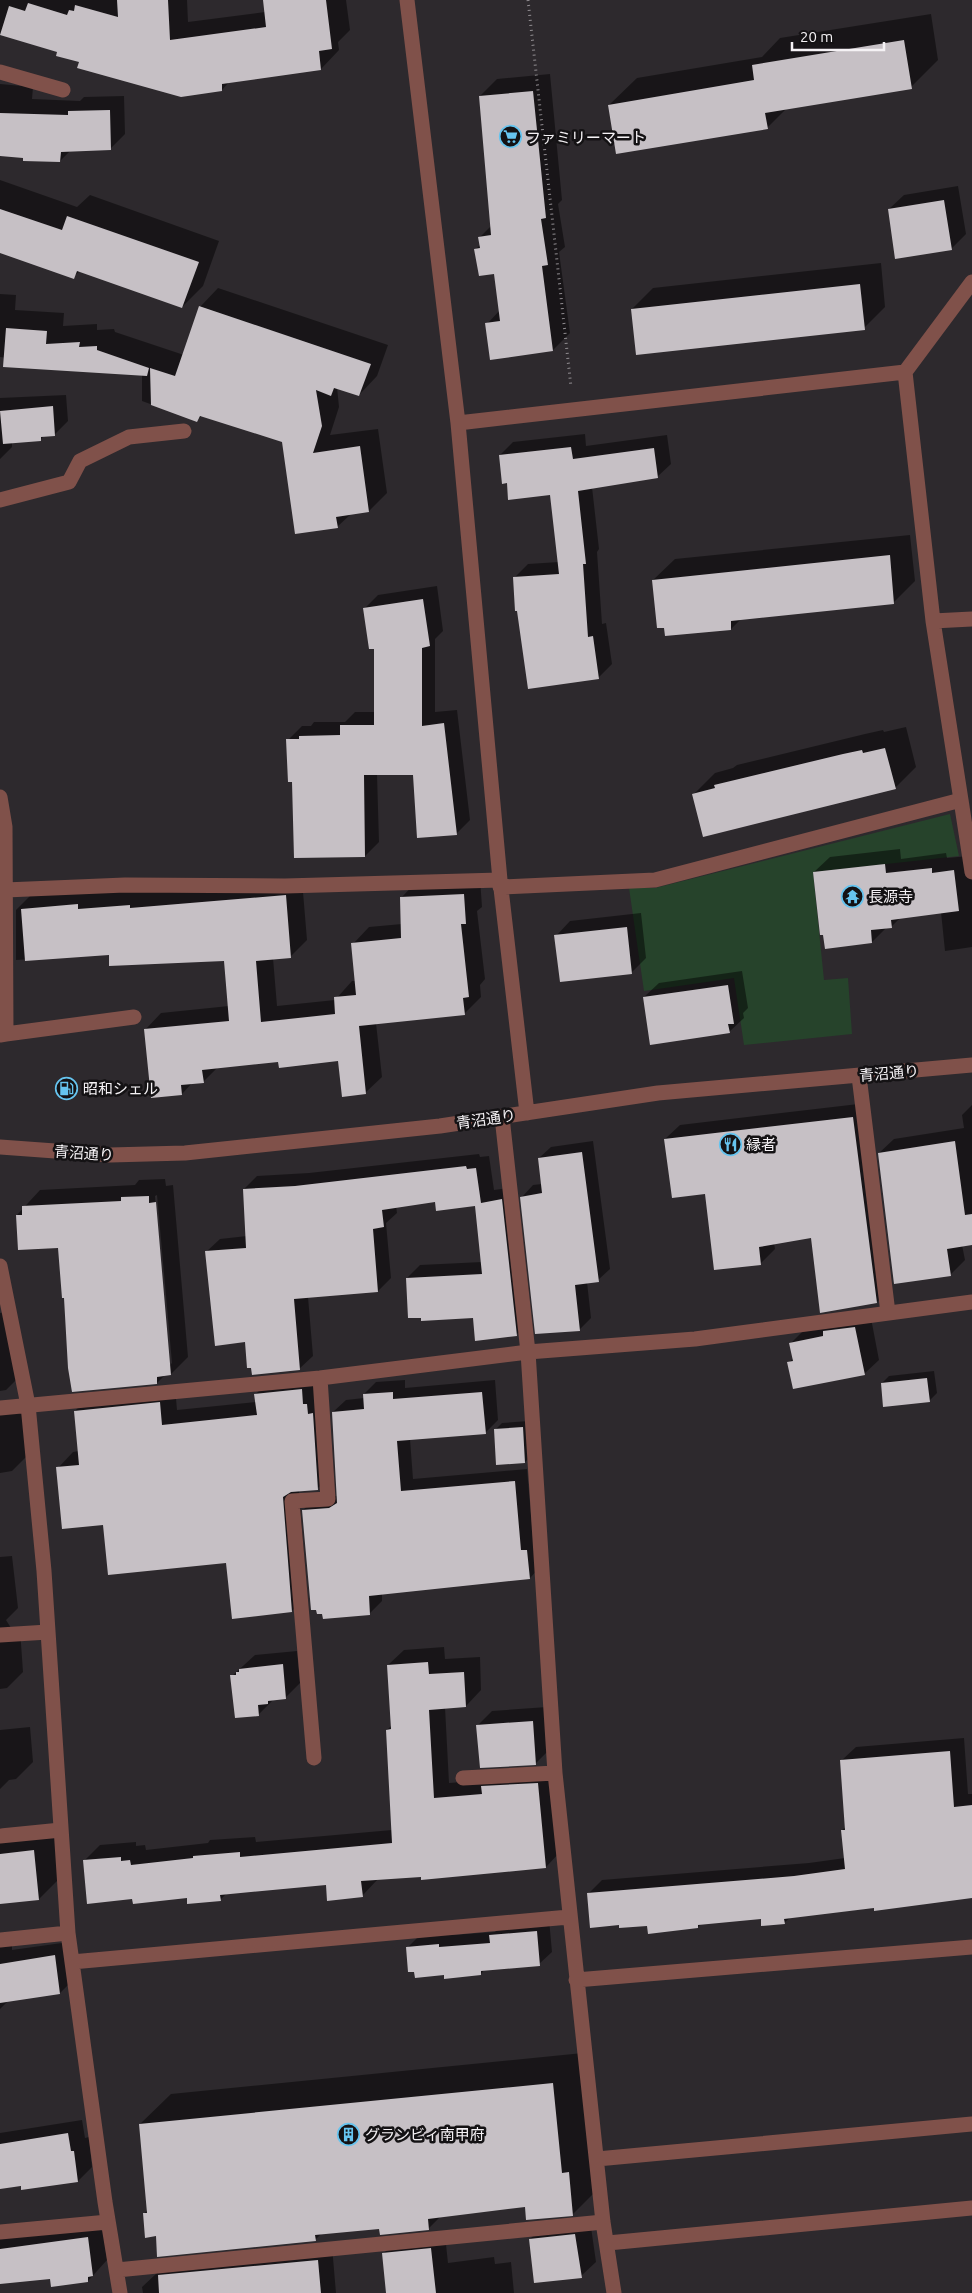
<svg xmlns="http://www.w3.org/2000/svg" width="972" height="2293" viewBox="0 0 972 2293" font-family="Ubuntu,'Noto Sans JP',sans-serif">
	<rect width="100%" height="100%" fill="#2d292d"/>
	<!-- green -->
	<path fill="#26432b" d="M950 814 959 856 813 872 824 980 848 978 852 1034 744 1045 734 978 644 991 629 888H655Z"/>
	<!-- shadow -->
	<path fill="#0007" fill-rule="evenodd" d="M0 0H187L188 22 265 12 264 0H346L350 30 338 42 339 50 321 69 230 81 222 90 81 61 59 52 0 34Z
		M931 14 938 60 911 87 787 108 767 128 609 105 637 78 762 57 780 38Z
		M550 74 562 200 558 204 565 247 559 252 570 333 553 350 487 324 500 310 495 272 476 249 481 244 480 237 492 225 480 96 497 79Z
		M0 84 33 87 32 99 80 101 84 97 124 96 125 134 111 148 71 150 60 161 0 155Z
		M0 180 77 207 90 195 219 241 203 286 182 307 80 271 73 277 0 252Z
		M958 186 966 234 951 249 889 209 904 195Z
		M881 263 885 307 864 328 632 309 653 288Z
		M218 288 388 345 377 376 359 395 337 387 339 407 330 435 378 429 387 493 369 511 351 514 337 527 283 441 202 415 197 421 142 401V374L0 357V294L16 295 15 310 64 313 63 326 97 324V330L114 329 115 332 184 355 200 307Z
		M66 395 68 421 54 435H45L41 439 12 442V447L0 459V398Z
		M585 434 586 446 667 435 671 464 657 477 592 487 599 549 597 552 602 624 606 623 612 664 598 678 514 578 528 564 559 562 551 493 508 481 500 455 513 442Z
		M910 535 915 581 894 602 742 618 731 629 653 580 675 559Z
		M437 586 443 631 435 639V712L457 710 470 820 456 834 414 774H377L379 842 365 856 294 780 288 740 302 726H311L314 722H345L355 712H375V647L364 609 378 595Z
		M906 727 916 767 895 788 694 794 715 773 733 768 737 765 865 734 883 730 884 732Z
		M900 849 901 859 946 853 947 858 969 856 972 862V947L945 951 941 912 901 917 892 926 887 927 872 942 814 872 830 857Z
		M480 878 482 907 477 911 485 979 480 985 481 997 464 1014 376 1023 382 1077 365 1093 339 1060 279 1061 218 1067 203 1082H193L182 1094 145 1030 161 1013 229 1006 225 959 110 954 16 960V910L33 893 302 880 307 940 290 957 273 958 277 1006 335 1000 352 981H356L353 944 369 927 402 924 401 898 417 881Z
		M641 913 646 958 631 973 556 936 570 921Z
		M742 971 748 1008 743 1013 744 1018 729 1032 644 997 659 983Z
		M867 1103 891 1288 877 1302 812 1237 774 1243 775 1249 760 1264 665 1139 680 1125Z
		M972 1105V1244L962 1245 965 1260 950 1275 879 1153 894 1139 964 1128 962 1115Z
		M593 1141 610 1269 598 1280 587 1282 591 1318 579 1330 522 1197 533 1185 542 1184 539 1158 551 1147Z
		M479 1154 480 1157 489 1156 494 1190 515 1187 529 1322 516 1335 474 1316 407 1278 420 1265 482 1262 476 1205 436 1201 396 1206 397 1213 386 1223 391 1278 378 1291 308 1297 313 1356 299 1369 246 1341 206 1252 220 1239 247 1236 244 1189 257 1176 309 1173Z
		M165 1179 166 1186 173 1185 188 1357 171 1374 165 1375 157 1383 65 1297 59 1247 17 1215 40 1190 135 1185 139 1180ZM157 1195 172 1363 169 1366 155 1196Z
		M11 1311 20 1376 6 1390 0 1391V1313Z
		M870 1313 879 1360 864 1374 789 1363 793 1358 790 1344 805 1329Z
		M934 1371 937 1393 930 1400 884 1405 882 1383 889 1376Z
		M317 1374 333 1473 317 1489 299 1490 307 1595 292 1611 227 1561 104 1524 58 1468 73 1452 79 1451 75 1411 90 1395 175 1387 177 1410 257 1402 256 1394 271 1378Z
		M405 1380V1388L495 1380 498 1420 486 1432 410 1439 413 1479 527 1469 533 1538 542 1565 530 1578 382 1593V1601L370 1613 303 1510 316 1498 337 1496 333 1412 346 1400 364 1398V1394L376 1382Z
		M28 1404 33 1450 12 1471 0 1473V1407Z
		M529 1421 532 1455 525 1462 495 1430 502 1423Z
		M12 1556 18 1608 6 1620 11 1628 20 1629 23 1672 7 1688 0 1689V1557Z
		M444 1647 445 1659 480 1657 481 1690 466 1706 445 1707 449 1783 489 1780 553 1768 561 1851 546 1867 378 1879 362 1896 327 1883 227 1893 220 1900 188 1897 133 1898 84 1861 100 1845 136 1842V1846L145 1845 146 1850 208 1843 210 1840 255 1837 256 1842 392 1830 387 1730 392 1725 388 1665 404 1650Z
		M297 1651 300 1683 285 1698 273 1700 258 1715 232 1676 255 1655Z
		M547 1707 550 1749 536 1763 478 1725 492 1711Z
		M30 1727 33 1762 16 1779 9 1780 0 1789V1730Z
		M964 1738 968 1794H972V1897L791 1917 784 1923 762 1917 701 1924 698 1927 620 1923 588 1894 602 1880 809 1863 845 1858 842 1830 846 1827 842 1760 856 1747Z
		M0 1828 21 1833 55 1829 60 1878 39 1899 0 1903Z
		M549 1919 552 1952 539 1964 485 1969 481 1974H445L408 1947 420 1935 451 1932 452 1935 495 1932 503 1923Z
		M69 1942 74 1979 60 1993 8 2001 0 2009V1946L12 1945V1950Z
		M583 2053 603 2184 573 2214 528 2219 526 2206 441 2216 428 2229 380 2228 322 2233 315 2240 157 2235 144 2214 148 2209 140 2124 171 2094Z
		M82 2120 85 2138 89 2137 92 2167 78 2181 0 2188V2133Z
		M590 2220 596 2262 581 2276 530 2239 544 2225Z
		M102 2223 107 2260 88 2281 52 2277 0 2283V2237Z
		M445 2235 448 2263 494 2257 495 2264 511 2262 514 2293H387L383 2254 398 2239Z
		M332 2246 336 2293H143L142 2287 157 2273Z"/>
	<!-- building -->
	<path fill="#c6c0c5" d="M117 0H168L170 40 266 27 263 0H326L332 49 319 51 321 70 222 84V91L181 97 77 68 79 62 56 56 57 52 0 35 9 6 25 11 28 3 67 15 69 10 74 11 75 5 118 17Z
		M904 40 912 89 765 113 768 129 616 154 608 105 754 80 752 65Z
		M533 91 546 218 541 219 548 265 542 266 553 351 490 360 485 323 500 321 494 274 479 276 474 249 480 248 478 237 491 235 479 96Z
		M110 110 111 150 61 152 60 162 23 161V158L0 156V113L68 115V111Z
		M944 200 952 250 895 259 888 209Z
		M0 209 62 230 67 216 199 262 182 308 77 271 74 279 0 253Z
		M860 284 865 330 636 355 631 309Z
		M199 306 371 364 359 396 334 388 331 396 316 390 322 426 313 453 360 446 369 512 336 517 338 528 295 534 282 442 200 416 197 422 151 405 150 368 175 376Z
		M6 328 47 331 46 344 80 342 79 347 97 346V350L149 368 147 376 3 367Z
		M53 406 55 436 41 437V441L3 444 0 411Z
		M571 447 573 459 654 448 658 478 578 491 586 564H583L588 637 593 636 599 679 528 689 517 611H515L513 577 559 574 550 495 508 500 507 483 502 484 499 455Z
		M890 555 894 604 731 621V630L665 636 664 628H657L652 580Z
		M423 599 430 646 422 648V726L444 723 457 835 417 838 413 775H364L365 857 294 858 292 782H288L286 739H299V736L340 735V725H374V649H369L363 608Z
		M885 748 896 789 703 837 692 794 715 788 714 785 843 754 862 750 863 753Z
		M885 864 886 873 932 868V873L954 870 959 911 891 920 892 928 871 930 872 943 825 949 823 935H820L813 872Z
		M464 894 466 924H461L469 997 463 998 465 1015 359 1026 366 1094 342 1097 338 1061 279 1068 278 1062 202 1070 204 1083 181 1085 182 1095 151 1098 144 1029 229 1021 224 961 109 966V955L25 961 21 909 78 904V909L130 905V908L286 895 291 958 256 961 261 1022 335 1014 334 997 356 995 351 943 401 938 400 897Z
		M627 927 632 974 560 982 554 935Z
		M728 985 734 1024H728L730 1033 650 1045 643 997Z
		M853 1117 877 1303 820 1313 811 1238 759 1247 761 1265 714 1270 705 1194 672 1198 664 1139Z
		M955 1141 965 1215 972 1214V1245L947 1249 951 1276 894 1284 878 1153Z
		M582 1152 599 1282 575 1285 580 1331 535 1334 520 1197 542 1193 538 1158Z
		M466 1166 467 1169 476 1168 481 1203 502 1199 517 1336 475 1341 473 1318 421 1321V1318H408L406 1278 482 1274 475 1206 436 1211 435 1202 382 1210 384 1227 373 1229 378 1292 294 1299 300 1370 252 1375 251 1368H247L245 1342 215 1346 205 1251 246 1248 243 1189 295 1186Z
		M149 1196V1203L156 1202 171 1375 157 1377V1384L72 1392 68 1368 64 1298H62L58 1248 18 1250 16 1215H22V1206L121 1201V1197Z
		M855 1327 865 1375 793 1389 787 1362 793 1361 789 1343 823 1336V1331Z
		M927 1378 930 1402 883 1407 881 1383Z
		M302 1389 303 1404H307L308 1414 313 1413 318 1490 291 1492 283 1497 292 1612 232 1619 226 1563 108 1575 103 1525 62 1529 56 1467 79 1465 74 1411 160 1402 162 1425 257 1415 254 1394Z
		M393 1392V1399L482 1392 486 1434 397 1441 401 1491 515 1481 521 1550H527L530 1579 369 1596 370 1615 323 1619 322 1614H317L316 1610H311L302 1510 329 1508 337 1503 332 1412 364 1409 363 1394Z
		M523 1427 525 1463 496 1465 494 1429Z
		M428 1662 429 1674 464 1672 466 1707 429 1710 434 1798 482 1794 481 1786 538 1783 546 1868 421 1880V1877L361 1881 363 1897 327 1901 326 1885 220 1895 221 1901 187 1904V1898L133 1904 132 1899 87 1904 83 1860 121 1857V1861L130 1860 131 1865 193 1858V1856L240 1852V1857L392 1843 386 1730 391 1729 387 1665Z
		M283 1664 286 1699 268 1701V1704L258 1705 259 1716 235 1718 230 1675H236V1672H239V1669Z
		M533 1721 536 1765 480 1768 476 1725Z
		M950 1751 954 1807 972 1805V1898L874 1911V1908L784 1919 785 1924 761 1926V1919L698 1925V1928L648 1934 647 1926 619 1928V1925L590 1928 587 1893 794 1876 845 1869 841 1830H845L840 1760Z
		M34 1850 39 1900 0 1904V1854Z
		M537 1931 540 1966 481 1971V1975L444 1979V1975L415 1978 414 1972H408L406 1947 439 1944V1947L490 1943 489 1935Z
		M55 1955 60 1994 0 2003V1964Z
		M553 2083 562 2173 569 2172 573 2216 526 2220 525 2207 428 2219 429 2230 380 2235 379 2229 315 2235 316 2241 157 2257 156 2236 145 2238 143 2213H147L139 2124Z
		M68 2133 71 2151H74L78 2182 21 2190V2186L0 2189V2144Z
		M575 2234 582 2278 534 2283 529 2239Z
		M88 2237 93 2276 88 2277V2282L51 2287 50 2279 0 2284V2249Z
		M431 2248 436 2293H386L382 2253Z
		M318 2260 321 2293H159L158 2275Z"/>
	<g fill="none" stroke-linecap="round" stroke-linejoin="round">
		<!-- path -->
		<path stroke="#918d91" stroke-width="3" stroke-dasharray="1 4" stroke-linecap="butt" d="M528 0 571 387"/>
		<!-- minor -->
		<path stroke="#80514a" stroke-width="15" d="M407 0 458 423 500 880 527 1113
			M0 72 63 90
			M905 372 972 282
			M458 423 905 372 933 621 961 800
			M0 500 69 482 80 461 129 437 184 431
			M933 621 972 619
			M0 797 5 827 6 1034 0 1035
			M500 887 655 880 961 800 972 872
			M5 890 125 885 285 886 500 880
			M6 1034 134 1017
			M859 1076 888 1313
			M502 1117 528 1352 555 1773 603 2222 614 2293
			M0 1147 110 1155 185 1153 440 1126 658 1093 972 1065
			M0 1266 28 1405 44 1571 68 1933 105 2202 120 2293
			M0 1408 320 1378 528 1352 695 1339 972 1302
			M0 1635 48 1632
			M314 1758 292 1501 328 1499 320 1378
			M463 1778 555 1773
			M0 1836 61 1830
			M0 1940 68 1933
			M72 1962 569 1917
			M576 1980 972 1947
			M597 2159 972 2124
			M0 2232 108 2222
			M608 2243 972 2208
			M117 2270 603 2222"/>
	</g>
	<!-- icons -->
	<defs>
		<symbol id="supermarket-ring" viewBox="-11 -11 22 22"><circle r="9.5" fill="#141214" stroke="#66c4ef" stroke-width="1.5"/><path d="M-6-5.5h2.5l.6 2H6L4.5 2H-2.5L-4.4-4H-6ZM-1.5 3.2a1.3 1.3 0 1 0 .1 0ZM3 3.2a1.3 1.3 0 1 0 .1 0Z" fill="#66c4ef"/></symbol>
		<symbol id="temple-ring" viewBox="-11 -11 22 22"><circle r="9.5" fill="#141214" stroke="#66c4ef" stroke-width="1.5"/><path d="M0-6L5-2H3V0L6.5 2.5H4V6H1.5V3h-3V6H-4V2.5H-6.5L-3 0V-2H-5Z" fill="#66c4ef"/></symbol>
		<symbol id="fuel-ring" viewBox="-11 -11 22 22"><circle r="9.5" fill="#141214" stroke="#66c4ef" stroke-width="1.5"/><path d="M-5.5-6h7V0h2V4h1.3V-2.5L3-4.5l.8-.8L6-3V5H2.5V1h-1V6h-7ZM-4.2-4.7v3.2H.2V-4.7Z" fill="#66c4ef"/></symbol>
		<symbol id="restaurant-ring" viewBox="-11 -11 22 22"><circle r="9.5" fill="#141214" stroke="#66c4ef" stroke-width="1.5"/><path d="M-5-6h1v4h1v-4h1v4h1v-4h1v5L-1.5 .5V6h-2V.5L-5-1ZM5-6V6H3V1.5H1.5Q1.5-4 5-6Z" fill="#66c4ef"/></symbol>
		<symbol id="building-ring" viewBox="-11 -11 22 22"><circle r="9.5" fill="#141214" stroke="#66c4ef" stroke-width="1.5"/><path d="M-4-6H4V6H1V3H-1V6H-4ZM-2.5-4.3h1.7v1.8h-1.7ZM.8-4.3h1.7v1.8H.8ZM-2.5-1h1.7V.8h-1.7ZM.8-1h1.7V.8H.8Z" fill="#66c4ef"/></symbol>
	</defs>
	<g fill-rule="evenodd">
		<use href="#supermarket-ring" x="498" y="124" width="25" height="25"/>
		<use href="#temple-ring" x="840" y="884" width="25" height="25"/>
		<use href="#fuel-ring" x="54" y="1076" width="25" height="25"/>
		<use href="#restaurant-ring" x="718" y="1132" width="25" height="25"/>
		<use href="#building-ring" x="336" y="2122" width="25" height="25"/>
	</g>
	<g text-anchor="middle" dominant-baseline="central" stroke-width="5" stroke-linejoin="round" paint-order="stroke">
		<!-- poi labels -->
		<g font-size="15" fill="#f5f2f5" stroke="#141214" text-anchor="start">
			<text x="526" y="137">ファミリーマート</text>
			<text x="868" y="896">長源寺</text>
			<text x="83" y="1088">昭和シェル</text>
			<text x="746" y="1144">縁者</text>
			<text x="365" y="2134">グランビィ南甲府</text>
		</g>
		<!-- street labels -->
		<g font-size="15" fill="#f5f2f5" stroke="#141214">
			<text transform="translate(889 1073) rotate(-5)">青沼通り</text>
			<text transform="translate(486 1119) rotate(-8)">青沼通り</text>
			<text transform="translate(84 1153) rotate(4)">青沼通り</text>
		</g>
	</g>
	<!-- scale -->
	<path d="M792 42v8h92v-8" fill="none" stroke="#f5f2f5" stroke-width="2.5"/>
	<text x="800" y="42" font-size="15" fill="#f5f2f5" stroke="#141214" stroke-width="4" paint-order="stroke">20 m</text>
</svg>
